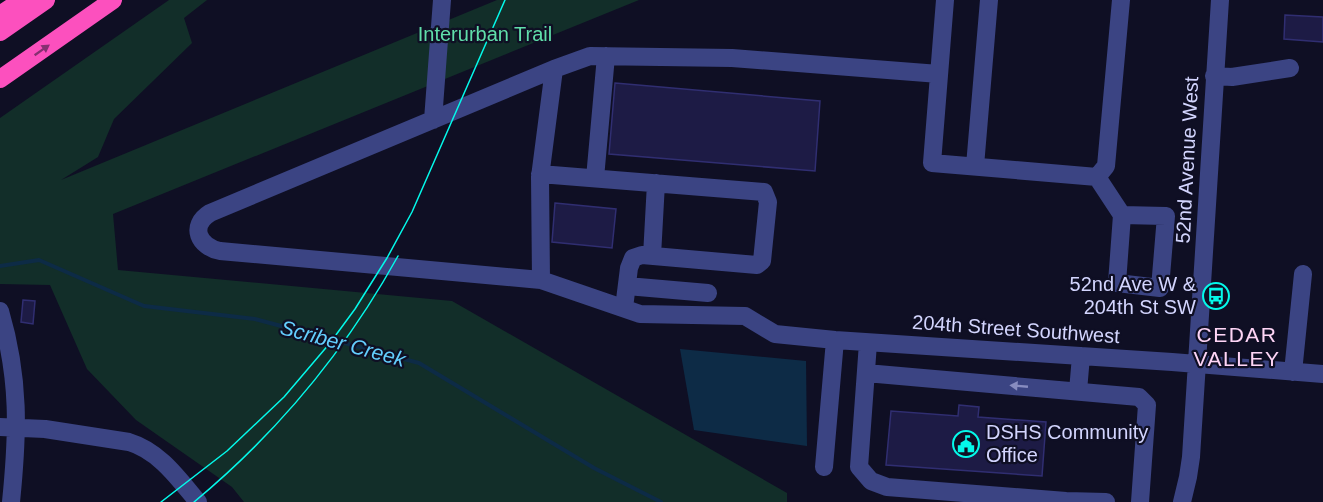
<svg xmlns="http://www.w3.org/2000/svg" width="1323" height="502" viewBox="0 0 1323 502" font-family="Helvetica,sans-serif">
	<rect width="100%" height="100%" fill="#0f0f24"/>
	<!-- green -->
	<path fill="#122e29" d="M169 0H207L184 18 192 43 114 119 98 157 61 180 497 0H639L113 214 118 270 452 301 787 493V502H244L232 487 136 420 87 369 50 285 0 284V118Z"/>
	<!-- water -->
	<path fill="#0d2b46" d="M680 349 806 361 807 446 694 430Z"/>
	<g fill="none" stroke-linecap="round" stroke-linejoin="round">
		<!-- stream -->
		<path stroke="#0d2b46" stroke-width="4" d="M0 266 39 260 144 306 255 319 419 363 594 468 661 502"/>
	</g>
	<!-- building -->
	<path fill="#1d1b45" stroke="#302e71" stroke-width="1.5" d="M1285 15 1323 17V42L1284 39Z
		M615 83 820 101 815 171 609 154Z
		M555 203 616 209 612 248 552 242Z
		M23 300 35 301 33 324 21 322Z
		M959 405 979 407 978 417 1046 422 1042 476 886 465 891 411 958 416Z"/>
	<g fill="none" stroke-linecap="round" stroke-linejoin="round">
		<!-- minor -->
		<path stroke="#3b4483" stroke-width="18" d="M945 0 932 163 1097 177 1106 166 1121 0
			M554 69 540 177 541 280 640 314 745 316 775 334 835 340 1172 362 1323 374
			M1214 76 1232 77 1290 68
			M433 120 442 0
			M975 166 989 0
			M540 174 764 192 768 202 762 261 757 265 642 255 633 258 629 268 624 308
			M1097 177 1122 215 1117 283 1160 288 1166 216 1122 215
			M595 178 606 56
			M652 256 656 183
			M541 280 220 251C199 247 189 226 210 213L554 69 590 56 732 58 939 74
			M627 286 708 293
			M0 311C20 379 18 433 11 502
			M868 343 859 467 871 481 887 487 1066 501 1106 502
			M1293 372 1303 274
			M866 373 1139 397 1147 405 1140 502
			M1078 391 1081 356
			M0 427 45 429 129 442C159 451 178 478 198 502
			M824 467 835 340
			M1182 502 1188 477 1191 457 1220 0"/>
		<!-- highway -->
		<path stroke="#fc50be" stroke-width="18" d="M0 15 22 0
			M0 32 46 0
			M0 79 113 0"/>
		<!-- tram -->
		<path stroke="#04f9ea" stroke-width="1.5" d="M161 502 227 451 284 397 330 343 355 309 387 258 412 212 505 0
			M194 502C277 433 346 350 398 256"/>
	</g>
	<!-- one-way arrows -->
	<defs><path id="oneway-solid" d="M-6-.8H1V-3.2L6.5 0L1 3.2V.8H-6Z" transform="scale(1.5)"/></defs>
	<use fill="#863071" href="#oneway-solid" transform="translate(42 50) rotate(-35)"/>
	<use fill="#878cc0" href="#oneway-solid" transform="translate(1019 386) rotate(-175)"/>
	<!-- icons -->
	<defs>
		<symbol id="bus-ring" viewBox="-11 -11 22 22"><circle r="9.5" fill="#0f0f24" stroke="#04f9ea" stroke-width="1.5"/><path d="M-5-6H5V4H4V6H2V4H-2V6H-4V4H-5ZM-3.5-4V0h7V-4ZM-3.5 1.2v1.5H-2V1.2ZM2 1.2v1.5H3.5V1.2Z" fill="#04f9ea"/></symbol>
		<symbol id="civic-ring" viewBox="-11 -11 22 22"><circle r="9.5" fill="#0f0f24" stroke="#04f9ea" stroke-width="1.5"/><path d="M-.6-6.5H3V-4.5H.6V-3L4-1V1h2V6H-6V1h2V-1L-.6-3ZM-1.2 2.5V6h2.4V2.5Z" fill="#04f9ea"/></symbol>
	</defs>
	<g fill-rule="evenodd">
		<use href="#bus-ring" x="1201" y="281" width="30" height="30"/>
		<use href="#civic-ring" x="951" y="429" width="30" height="30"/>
	</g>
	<g text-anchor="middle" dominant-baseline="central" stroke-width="4.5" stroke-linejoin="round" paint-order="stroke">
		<!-- park labels -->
		<g font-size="20" fill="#60deaa" stroke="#0f0f24">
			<text x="485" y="34">Interurban Trail</text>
		</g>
		<!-- street labels -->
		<g font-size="20" fill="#d3d5fe" stroke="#0f0f24">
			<text transform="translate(1187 160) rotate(-87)">52nd Avenue West</text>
			<text transform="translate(1016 329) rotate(4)">204th Street Southwest</text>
		</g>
		<!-- poi labels -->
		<g font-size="20" fill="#d3d5fe" stroke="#0f0f24" text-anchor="end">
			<text x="1196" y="284">52nd Ave W &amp;<tspan x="1196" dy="23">204th St SW</tspan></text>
			<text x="986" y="432" text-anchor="start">DSHS Community<tspan x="986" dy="23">Office</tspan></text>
		</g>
		<!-- neighbourhood labels -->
		<g font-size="21" letter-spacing="1.5" fill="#fed5f6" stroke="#0f0f24">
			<text x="1237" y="334">CEDAR<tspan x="1237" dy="24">VALLEY</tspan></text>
		</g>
		<!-- water labels -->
		<g font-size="21" font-style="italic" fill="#63cefd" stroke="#0f0f24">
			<text transform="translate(343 343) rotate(15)">Scriber Creek</text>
		</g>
	</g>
</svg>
